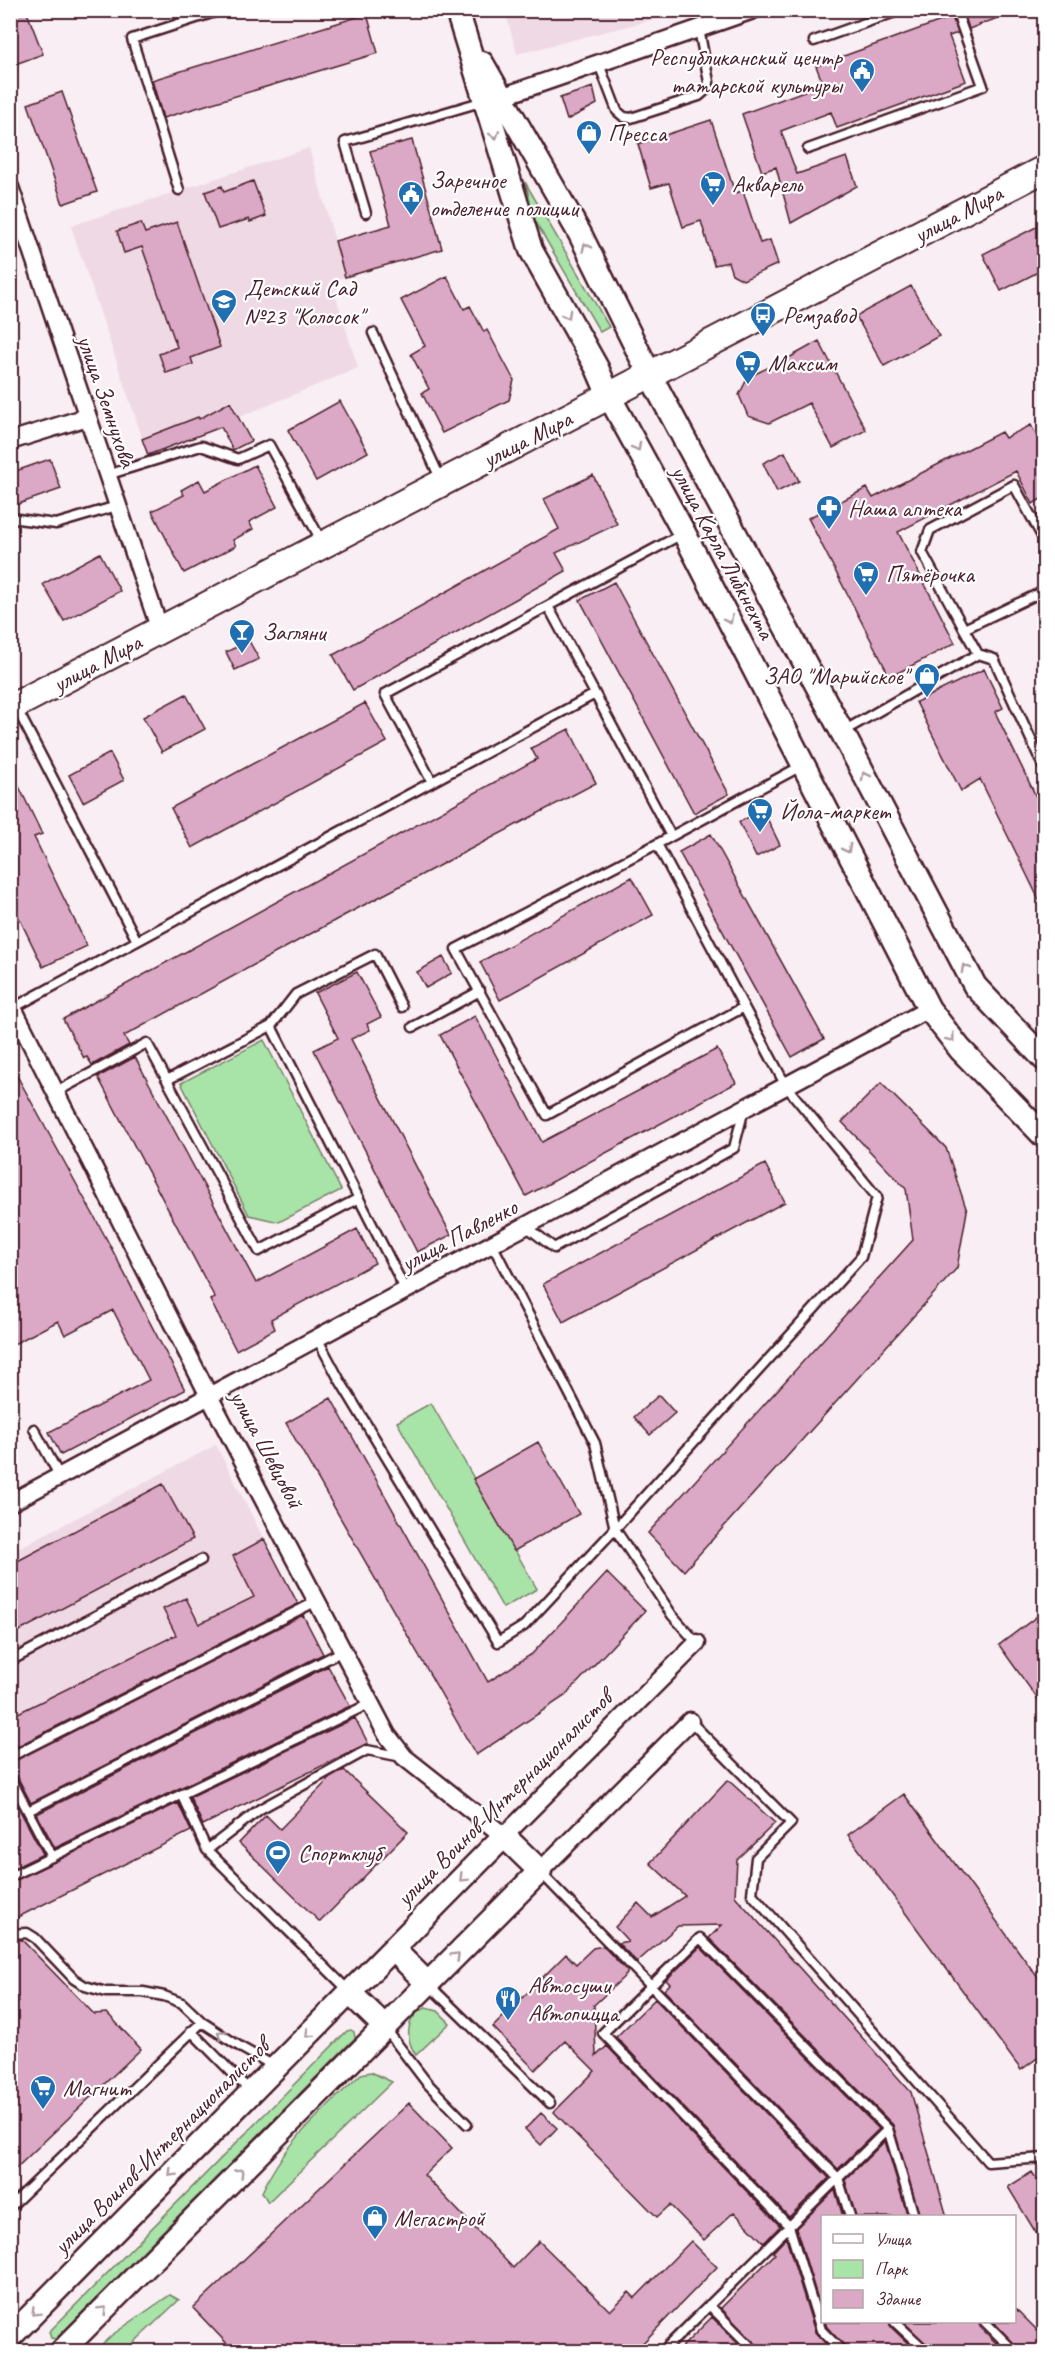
<svg xmlns="http://www.w3.org/2000/svg" width="1055" height="2362" viewBox="0 0 1055 2362" font-family="Caveat,sans-serif">
	<rect width="100%" height="100%" fill="#f8eef3"/>
	<filter id="ink" filterUnits="userSpaceOnUse"><feTurbulence type="fractalNoise" baseFrequency=".0167" numOctaves="2"/><feDisplacementMap in="SourceGraphic" scale="12" xChannelSelector="R" yChannelSelector="G"/><feConvolveMatrix kernelMatrix="1 2 1 2 8 2 1 2 1" color-interpolation-filters="sRGB"/></filter>
	<g filter="url(#ink)">
		<!-- built -->
		<path fill="#efd9e5" d="M505 10H687V11L517 54Z
			M309 148 345 277 331 281 358 368 148 455 71 226Z
			M216 1445 368 1743 11 1921V1552Z"/>
		<!-- green -->
		<path fill="#a8e3a8" stroke="#79816a" stroke-width="1.5" d="M525 182 609 327 600 332 535 221Z
			M264 1040 341 1190 279 1222 249 1215 181 1083Z
			M431 1403 537 1589 503 1608 397 1422Z
			M426 2008 438 2011 450 2023 416 2055C405 2040 405 2015 426 2008Z
			M351 2030 354 2032 355 2038 56 2339 51 2338 49 2332 347 2031Z
			M371 2072 392 2082 268 2202 262 2192C283 2144 324 2110 361 2074Z
			M170 2295 179 2300 125 2351H95L112 2335Z"/>
		<!-- building -->
		<path fill="#dba8c5" stroke="#4a1f2b" stroke-width="1.5" d="M10 10H26L43 54 10 66Z
			M970 10H1013V12L969 29 964 13Z
			M367 14 378 53 163 118 152 80Z
			M952 17 958 33 949 36 966 81 837 128 831 112 781 131 797 174 847 157 857 186 791 223 776 167 762 172 742 114 823 84 816 66Z
			M593 87 597 104 567 120 560 98Z
			M62 92 97 192 63 204 28 104Z
			M711 120 735 193 743 191 760 243 770 240 778 264 743 280 732 274 728 262 714 265 701 221 683 227 669 183 651 188 638 144Z
			M412 140 442 249 345 277 335 241 391 225 370 151Z
			M253 181 266 216 250 222 249 219 218 229 205 192 222 186 224 192Z
			M177 222 220 347 191 358 193 364 166 373 159 354 177 347 142 247 124 253 117 231 141 223 145 233Z
			M1044 223V269L1001 291 983 254Z
			M447 276 464 309 470 306 484 332 487 330 514 380 509 400 442 433 422 393 429 389 411 354 425 346 401 300Z
			M911 286 939 336 884 366 856 316Z
			M819 341 866 430 833 448 809 403 769 423 748 416 739 395 748 377 787 359Z
			M340 401 368 452 316 481 288 430Z
			M230 402 251 441 233 450 221 427 148 455 142 439 198 417 199 419Z
			M1031 425 1044 450V497L1033 504 1016 471 898 532 955 643 890 677 808 518 867 488 873 498 1001 432 1005 438Z
			M785 452 799 481 777 492 763 463Z
			M50 459 61 489 10 507V473Z
			M255 465 277 507 249 522 253 529 233 540 236 546 184 573 152 511 184 495 181 490 199 480 205 491Z
			M593 475 617 524 556 553 566 571 353 690 333 655 559 529 544 499Z
			M100 553 120 591 64 621 43 584Z
			M614 582 729 794 694 813 580 600Z
			M249 641 259 659 235 670 226 652Z
			M984 669 1003 708 995 712 1044 813V910L980 779 961 791 916 702Z
			M186 694 205 729 162 752 143 717Z
			M365 703 387 742 192 848 171 808Z
			M569 729 596 783 345 915 124 1036 129 1045 92 1065 87 1057 84 1058 63 1019 537 759 531 748Z
			M110 753 124 780 83 802 69 775Z
			M10 768 42 834 34 837 87 946 43 967 10 899Z
			M763 810 780 845 756 857 739 822Z
			M711 834 824 1039 792 1057 679 852Z
			M632 877 653 915 500 1000 480 962Z
			M443 957 452 973 426 988 417 972Z
			M357 972 381 1017 367 1024 370 1030 351 1039 451 1235 417 1252 314 1050 338 1038 315 993Z
			M475 1016 542 1142 717 1049 736 1083 526 1196 440 1035Z
			M135 1057 256 1283 357 1229 375 1263 271 1319 275 1329 236 1350 210 1300 215 1298 98 1077Z
			M10 1063 105 1236 185 1390 61 1455 49 1432 149 1380 113 1310 65 1335 58 1321 10 1346Z
			M881 1083 946 1148 967 1211 957 1268 684 1571 648 1533 913 1240 906 1189 842 1122Z
			M765 1164 785 1202 563 1322 543 1284Z
			M659 1395 675 1413 650 1435 634 1417Z
			M331 1398 488 1682 532 1654 607 1573 645 1611 565 1696 476 1755 286 1423Z
			M538 1442 579 1514 514 1551 473 1479Z
			M163 1484 193 1539 10 1636V1565Z
			M264 1539 298 1604 10 1750V1717L176 1635 163 1609 186 1598 199 1624 254 1597 233 1556Z
			M1044 1611V1708L999 1645Z
			M303 1615 323 1654 31 1803 16 1774 10 1771V1763Z
			M328 1666 350 1706 55 1848 37 1814Z
			M355 1718 368 1743 203 1825 190 1797Z
			M344 1770 408 1832 320 1922 239 1843 266 1815 280 1829 330 1778Z
			M728 1780 775 1823 737 1860 735 1896 911 2092 947 2217H920L893 2125 709 1938 722 1925 678 1926 637 1962 618 1943 628 1941 615 1927 638 1903 652 1917 685 1896 650 1863Z
			M10 1792 43 1854 10 1870Z
			M904 1794 1044 1986V2053L1021 2070 848 1835Z
			M178 1803 191 1831 10 1921V1883Z
			M10 1940H22L94 2014 107 2013 141 2049 10 2174Z
			M603 1946 627 1971V1974L594 2005 596 2056 607 2046 780 2226 764 2243 734 2212 704 2240 670 2205 657 2217 554 2112 595 2071 565 2041 535 2070 493 2027 566 1954 576 1964 593 1948Z
			M700 1947 879 2129 838 2169 664 1990 670 1984 666 1980Z
			M655 1999 829 2178 789 2217 616 2037Z
			M409 2103 452 2148 424 2175 513 2268 539 2241 610 2311 629 2292 635 2298 691 2241 717 2267 634 2352H235L193 2308Z
			M541 2113 557 2128 541 2145 525 2129Z
			M885 2141 908 2217H856L845 2180Z
			M1032 2172 1037 2180 1044 2176V2246L1008 2187Z
			M835 2190 843 2217H822V2313L796 2228Z
			M786 2238 815 2332 833 2352H762L721 2308 775 2254 773 2252Z
			M1014 2307 1044 2337V2352H1021L994 2322H1014Z
			M712 2317 746 2352H677Z
			M825 2322H889L891 2327 917 2352H849L827 2327Z
			M904 2322H979L980 2327 1005 2352H933Z"/>
		<g fill="none" stroke-linecap="round" stroke-linejoin="round">
			<defs>
				<path id="lane" d="M814 41 901 10
					M599 64 617 111 624 117 631 118 699 96 707 89 709 82 699 29
					M808 149 983 86 956 10
					M179 190 132 39 221 10
					M366 213 345 142 484 101
					M373 333 441 480
					M107 475 201 446 238 459 269 445 322 542
					M10 518 56 524 117 506
					M964 629 922 552 930 530 1014 485 1044 540
					M978 654 964 629 1044 591
					M17 709 137 941
					M842 732 978 654 994 659 1044 768
					M432 782 385 694 548 606
					M671 836 548 606 682 534
					M657 844 456 949 547 1115 744 1007
					M13 1008 595 694
					M271 1026 406 1291
					M413 1027 480 991
					M167 1080 271 1026 296 994 375 954 402 1007
					M56 1092 147 1043 259 1251 359 1198
					M526 1226 554 1248 734 1148 744 1109
					M492 1244 595 1443 615 1529 672 1615 697 1643
					M317 1338 339 1379 498 1642 524 1626 615 1529 861 1257 877 1197 786 1086 657 844 803 765
					M34 1429 60 1477
					M10 1661 201 1560
					M690 1721 791 1823 756 1858 752 1894 988 2162 1044 2158
					M10 1757 317 1601
					M10 1777 52 1857
					M182 1796 207 1850 350 1992
					M28 1811 343 1651
					M207 1850 260 1809 367 1750 402 1757
					M540 1872 838 2178 850 2216
					M10 1877 371 1703
					M10 1934 27 1933 35 1938 74 1979 85 1986 106 1992H143L164 1996 182 2003 202 2022 242 2048 274 2066
					M428 1984 550 2103
					M385 2028 427 2083 467 2124
					M191 2031 250 2091
					M10 2207 202 2022
					M709 2305 756 2352
					M895 2322 927 2352
					M985 2322 1015 2352
					M666 2352 664 2350 888 2129
					M843 2352 821 2330 789 2226 603 2033 700 1938 888 2129 914 2216"/>
				<path id="street" d="M501 97 753 10
					M10 187 160 630
					M10 441 87 417
					M10 1002 209 1396 387 1735 404 1757 504 1836 697 1643
					M10 1503 929 1009
					M540 1871 690 1721"/>
				<path id="secondary" d="M457 10 531 250 597 368 609 396 684 533 929 1009 960 1049 1044 1136
					M482 63 580 234 650 375 842 732 975 986 1044 1059
					M393 1949 428 1984
					M350 1993 385 2027
					M10 2337 504 1836 540 1871 61 2352"/>
				<path id="primary" d="M10 708 1044 169"/>
			</defs>
			<!-- lane casing -->
			<use href="#lane" stroke="#4a1f2b" stroke-width="13"/>
			<!-- street casing -->
			<use href="#street" stroke="#4a1f2b" stroke-width="21"/>
			<!-- secondary casing -->
			<use href="#secondary" stroke="#4a1f2b" stroke-width="27"/>
			<!-- primary casing -->
			<use href="#primary" stroke="#4a1f2b" stroke-width="30"/>
			<!-- lane -->
			<use href="#lane" stroke="#fff" stroke-width="8"/>
			<!-- street -->
			<use href="#street" stroke="#fff" stroke-width="16"/>
			<!-- secondary -->
			<use href="#secondary" stroke="#fff" stroke-width="22"/>
			<!-- primary -->
			<use href="#primary" stroke="#fff" stroke-width="26"/>
		</g>
		<!-- one-way arrows -->
		<defs><path id="oneway-chevron" d="M-2-3.5L2.5 0L-2 3.5" fill="none" stroke-width="1.6" stroke-linecap="round" stroke-linejoin="round" transform="scale(1.5)"/></defs>
		<g stroke="#ae9aa0">
			<use href="#oneway-chevron" transform="translate(495 135) rotate(73)"/>
			<use href="#oneway-chevron" transform="translate(586 247) rotate(-116)"/>
			<use href="#oneway-chevron" transform="translate(567 315) rotate(61)"/>
			<use href="#oneway-chevron" transform="translate(637 447) rotate(61)"/>
			<use href="#oneway-chevron" transform="translate(729 620) rotate(63)"/>
			<use href="#oneway-chevron" transform="translate(865 776) rotate(-118)"/>
			<use href="#oneway-chevron" transform="translate(847 849) rotate(63)"/>
			<use href="#oneway-chevron" transform="translate(965 968) rotate(-118)"/>
			<use href="#oneway-chevron" transform="translate(951 1038) rotate(52)"/>
			<use href="#oneway-chevron" transform="translate(463 1878) rotate(135)"/>
			<use href="#oneway-chevron" transform="translate(456 1956) rotate(-45)"/>
			<use href="#oneway-chevron" transform="translate(221 2034) rotate(-146)"/>
			<use href="#oneway-chevron" transform="translate(309 2034) rotate(135)"/>
			<use href="#oneway-chevron" transform="translate(240 2172) rotate(-45)"/>
			<use href="#oneway-chevron" transform="translate(172 2173) rotate(135)"/>
			<use href="#oneway-chevron" transform="translate(103 2310) rotate(-45)"/>
			<use href="#oneway-chevron" transform="translate(35 2312) rotate(135)"/>
		</g>
	</g>
	<!-- icons -->
	<defs>
		<symbol id="civic-pin" viewBox="-11 -11 22 30"><path d="M0 17L-7.5 6A9.5 9.5 0 1 1 7.5 6Z" fill="#1f6fb2" stroke="#fff"/><path d="M-.6-6.5H3V-4.5H.6V-3L4-1V1h2V6H-6V1h2V-1L-.6-3ZM-1.2 2.5V6h2.4V2.5Z" fill="#fff"/></symbol>
		<symbol id="shop-pin" viewBox="-11 -11 22 30"><path d="M0 17L-7.5 6A9.5 9.5 0 1 1 7.5 6Z" fill="#1f6fb2" stroke="#fff"/><path d="M-5-2.5h2.3a2.7 3.5 0 0 1 5.4 0H5L5.5 6h-11ZM-1.5-2.5h3a1.5 2.3 0 0 0-3 0Z" fill="#fff"/></symbol>
		<symbol id="supermarket-pin" viewBox="-11 -11 22 30"><path d="M0 17L-7.5 6A9.5 9.5 0 1 1 7.5 6Z" fill="#1f6fb2" stroke="#fff"/><path d="M-6-5.5h2.5l.6 2H6L4.5 2H-2.5L-4.4-4H-6ZM-1.5 3.2a1.3 1.3 0 1 0 .1 0ZM3 3.2a1.3 1.3 0 1 0 .1 0Z" fill="#fff"/></symbol>
		<symbol id="school-pin" viewBox="-11 -11 22 30"><path d="M0 17L-7.5 6A9.5 9.5 0 1 1 7.5 6Z" fill="#1f6fb2" stroke="#fff"/><path d="M0-5L7-2L0 1L-7-2ZM-4 1L0 2.5L4 1V4Q0 6-4 4Z" fill="#fff"/></symbol>
		<symbol id="bus-pin" viewBox="-11 -11 22 30"><path d="M0 17L-7.5 6A9.5 9.5 0 1 1 7.5 6Z" fill="#1f6fb2" stroke="#fff"/><path d="M-5-6H5V4H4V6H2V4H-2V6H-4V4H-5ZM-3.5-4V0h7V-4ZM-3.5 1.2v1.5H-2V1.2ZM2 1.2v1.5H3.5V1.2Z" fill="#fff"/></symbol>
		<symbol id="pharmacy-pin" viewBox="-11 -11 22 30"><path d="M0 17L-7.5 6A9.5 9.5 0 1 1 7.5 6Z" fill="#1f6fb2" stroke="#fff"/><path d="M-2-6h4v4h4v4h-4v4h-4v-4h-4v-4h4Z" fill="#fff"/></symbol>
		<symbol id="bar-pin" viewBox="-11 -11 22 30"><path d="M0 17L-7.5 6A9.5 9.5 0 1 1 7.5 6Z" fill="#1f6fb2" stroke="#fff"/><path d="M-6-5H6L.8 .8V4.5H3.5V6h-7V4.5H-.8V.8Z" fill="#fff"/></symbol>
		<symbol id="stadium-pin" viewBox="-11 -11 22 30"><path d="M0 17L-7.5 6A9.5 9.5 0 1 1 7.5 6Z" fill="#1f6fb2" stroke="#fff"/><path d="M0-5a6.5 5 0 1 0 0 10a6.5 5 0 1 0 0-10ZM-3.5-1.8h7v3.6h-7Z" fill="#fff"/></symbol>
		<symbol id="restaurant-pin" viewBox="-11 -11 22 30"><path d="M0 17L-7.5 6A9.5 9.5 0 1 1 7.5 6Z" fill="#1f6fb2" stroke="#fff"/><path d="M-5-6h1v4h1v-4h1v4h1v-4h1v5L-1.5 .5V6h-2V.5L-5-1ZM5-6V6H3V1.5H1.5Q1.5-4 5-6Z" fill="#fff"/></symbol>
	</defs>
	<g fill-rule="evenodd">
		<use href="#civic-pin" x="847" y="56" width="30" height="40"/>
		<use href="#shop-pin" x="574" y="118" width="30" height="40"/>
		<use href="#supermarket-pin" x="698" y="169" width="30" height="40"/>
		<use href="#civic-pin" x="396" y="179" width="30" height="40"/>
		<use href="#school-pin" x="209" y="287" width="30" height="40"/>
		<use href="#bus-pin" x="748" y="300" width="30" height="40"/>
		<use href="#supermarket-pin" x="733" y="348" width="30" height="40"/>
		<use href="#pharmacy-pin" x="814" y="493" width="30" height="40"/>
		<use href="#supermarket-pin" x="851" y="559" width="30" height="40"/>
		<use href="#bar-pin" x="227" y="617" width="30" height="40"/>
		<use href="#shop-pin" x="912" y="661" width="30" height="40"/>
		<use href="#supermarket-pin" x="745" y="796" width="30" height="40"/>
		<use href="#stadium-pin" x="263" y="1838" width="30" height="40"/>
		<use href="#restaurant-pin" x="493" y="1984" width="30" height="40"/>
		<use href="#supermarket-pin" x="28" y="2073" width="30" height="40"/>
		<use href="#shop-pin" x="360" y="2203" width="30" height="40"/>
	</g>
	<g text-anchor="middle" dominant-baseline="central" stroke-width="4.5" stroke-linejoin="round" paint-order="stroke">
		<!-- poi labels -->
		<g font-size="24" fill="#4a1f2b" stroke="#fff" text-anchor="start">
			<text x="842" y="57" text-anchor="end">Республиканский центр<tspan x="842" dy="28">татарской культуры</tspan></text>
			<text x="608" y="133">Пресса</text>
			<text x="430" y="180">Заречное<tspan x="430" dy="28">отделение полиции</tspan></text>
			<text x="732" y="184">Акварель</text>
			<text x="244" y="288">Детский Сад<tspan x="244" dy="28">№23 "Колосок"</tspan></text>
			<text x="783" y="315">Ремзавод</text>
			<text x="768" y="363">Максим</text>
			<text x="848" y="508">Наша аптека</text>
			<text x="886" y="574">Пятёрочка</text>
			<text x="262" y="632">Загляни</text>
			<text x="908" y="676" text-anchor="end">ЗАО "Марийское"</text>
			<text x="780" y="811">Йола-маркет</text>
			<text x="298" y="1853">Спортклуб</text>
			<text x="528" y="1985">Автосуши<tspan x="528" dy="28">Автопицца</tspan></text>
			<text x="63" y="2088">Магнит</text>
			<text x="394" y="2218">Мегастрой</text>
		</g>
		<!-- street labels -->
		<g font-size="24" fill="#4a1f2b" stroke="#fff">
			<text transform="translate(958 214) rotate(-28)">улица Мира</text>
			<text transform="translate(107 401) rotate(71)">улица Земнухова</text>
			<text transform="translate(527 439) rotate(-27)">улица Мира</text>
			<text transform="translate(723 552) rotate(62)">улица Карла Либкнехта</text>
			<text transform="translate(97 663) rotate(-28)">улица Мира</text>
			<text transform="translate(459 1235) rotate(-28)">улица Павленко</text>
			<text transform="translate(267 1449) rotate(62)">улица Шевцовой</text>
			<text transform="translate(504 1798) rotate(-45)">улица Воинов-Интернационалистов</text>
			<text transform="translate(161 2146) rotate(-45)">улица Воинов-Интернационалистов</text>
		</g>
	</g>
	<!-- margin -->
	<rect width="1055" height="2362" fill="none" stroke="#fff" stroke-width="36"/>
	<rect x="18" y="18" width="1019" height="2326" fill="none" stroke="#4a1f2b" stroke-width="2" filter="url(#ink)"/>
	<!-- legend -->
	<rect x="821" y="2215" width="195" height="108" fill="#ffffff" stroke="#b7a5aa" stroke-width="1.5"/>
	<rect x="833" y="2234" width="30" height="9" fill="#ffffff" stroke="#b7a5aa" stroke-width="1.5"/>
	<text x="875" y="2245" font-size="18" fill="#4a1f2b">Улица</text>
	<rect x="833" y="2260" width="30" height="18" fill="#a8e3a8" stroke="#b7a5aa" stroke-width="1.5"/>
	<text x="875" y="2275" font-size="18" fill="#4a1f2b">Парк</text>
	<rect x="833" y="2290" width="30" height="18" fill="#dba8c5" stroke="#b7a5aa" stroke-width="1.5"/>
	<text x="875" y="2305" font-size="18" fill="#4a1f2b">Здание</text>
</svg>
